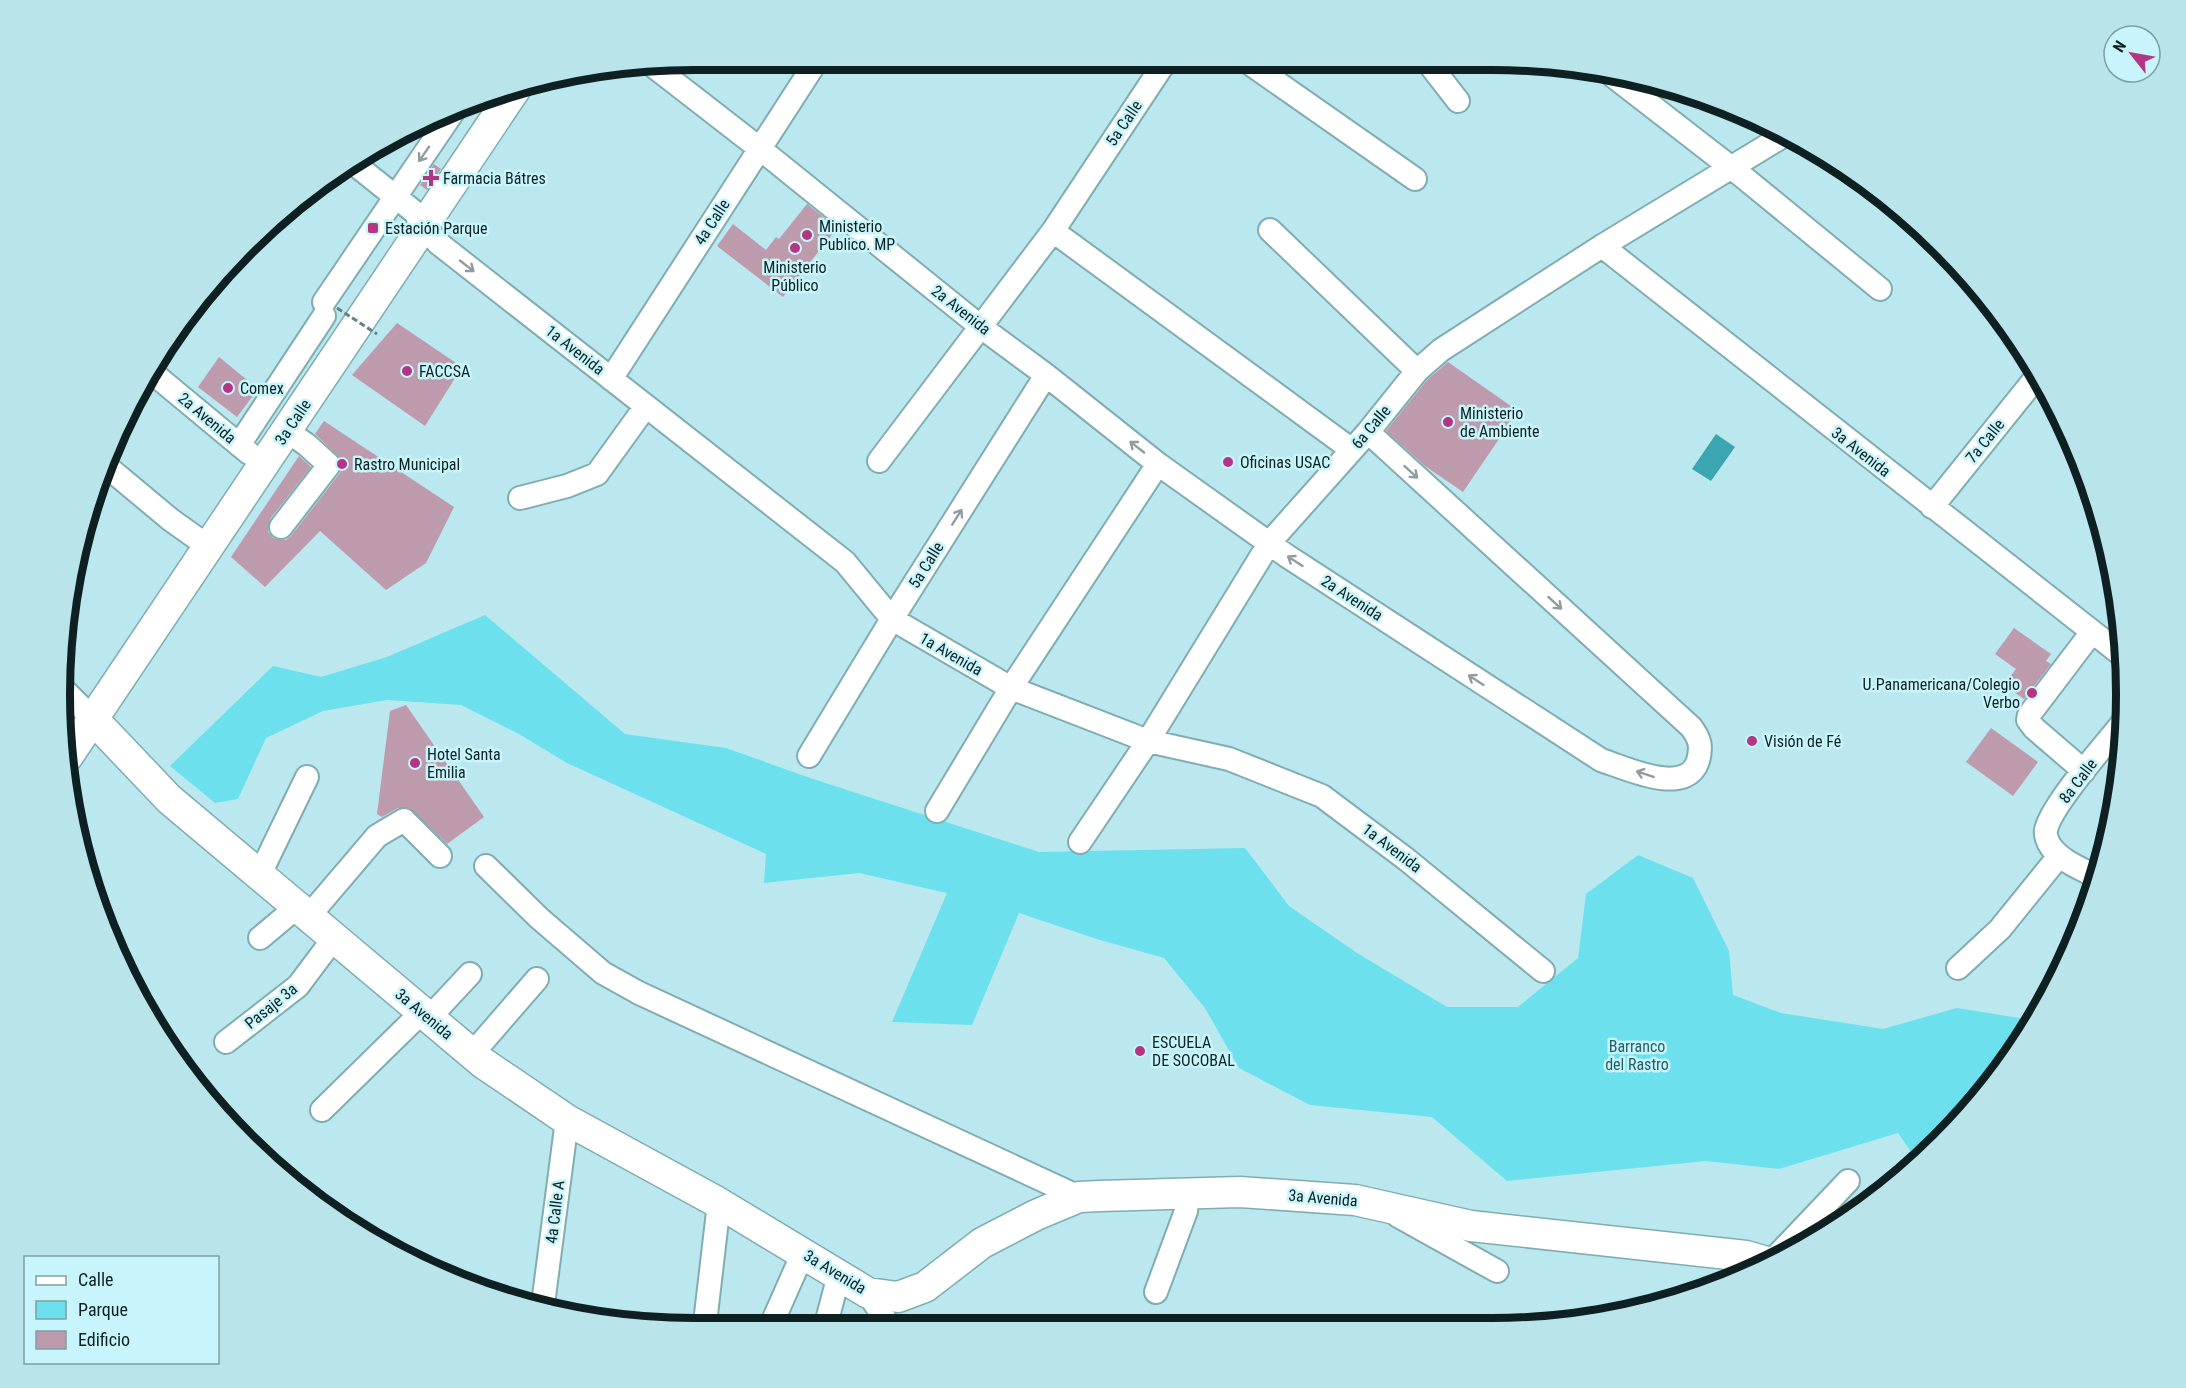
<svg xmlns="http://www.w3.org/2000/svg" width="2186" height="1388" viewBox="0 0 2186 1388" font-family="'Roboto Condensed',sans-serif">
	<rect width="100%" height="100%" fill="#bae8ee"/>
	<!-- green -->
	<path fill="#6ce0ed" d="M485 615 625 734 726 748 810 778 1039 852 1245 848 1289 906 1357 953 1447 1007H1518L1578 958 1586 894 1638 855 1693 878 1729 951 1733 995 1781 1013 1883 1029 1957 1008 2032 1020 1995 1080 1918 1162 1898 1133 1779 1169 1706 1161 1507 1181 1432 1117 1310 1105 1239 1068 1205 1008 1164 958 1100 940 1019 913 972 1025 892 1022 947 893 859 873 764 883 766 854 567 763 519 734 461 705 387 700 323 711 266 738 238 799 215 803 170 766 273 666 321 677 387 657Z"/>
	<!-- water -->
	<path fill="#3ba5b1" d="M1716 434 1735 447 1711 481 1692 469Z"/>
	<!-- building -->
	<path fill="#bd9aac" d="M434 164 441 169 427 190 420 185Z
		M807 204 837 228 783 297 717 246 733 224 766 250 776 237 779 239Z
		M397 323 462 367 425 426 352 375Z
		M219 357 258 389 237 417 198 387Z
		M1448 362 1518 411 1463 492 1425 466 1386 431 1427 380Z
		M324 421 454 507 426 563 386 590 320 531 265 587 231 557 299 456 311 467 270 519 268 532 273 538 286 540 291 536 340 473 342 467V460L315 434Z
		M2014 628 2051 654 2046 661 2051 664 2024 699 2004 685 2016 669 1995 654Z
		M406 705 484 817 447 844 409 808H398L382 817 377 814 390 711Z
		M1991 728 2038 762 2013 796 1966 762Z"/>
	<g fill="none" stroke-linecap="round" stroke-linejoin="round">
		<defs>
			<path id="minor" d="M652 65 759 148 981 327 1046 375 1158 464 1287 556 1601 760C1626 768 1686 797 1698 761 1702 746 1700 739 1691 727L1368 432
				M1252 65 1415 179
				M1430 65 1458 101
				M1613 76 1742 176 1880 289
				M352 162 417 214 419 223 415 239
				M424 227 438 243 845 562 892 619 1011 688 1148 741 1229 759 1322 796 1406 859 1543 971
				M1270 230 1417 371
				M1053 231 1352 450
				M1602 246 2122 655
				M324 302 453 112
				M149 370 249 453
				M611 379 814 65
				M239 445 324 316
				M879 461 1053 231 1163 65
				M105 465 171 520 209 547
				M520 498 567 486 597 474 646 406
				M1932 507 2039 374
				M281 527 329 465 307 445 287 431
				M61 687 93 719
				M809 756 892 619 1046 375
				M2084 771 2034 728 2028 720 2029 715 2092 632
				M937 811 1011 688 1158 464
				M1080 842 1148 741 1270 542 1368 432 1417 371 1441 350 1602 246 1783 136
				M486 866 539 918 603 973 639 993 1079 1197
				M259 876 307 777
				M2097 877C2082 869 2061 861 2051 847 2048 843 2045 835 2046 830 2051 805 2106 744 2124 721
				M308 917 377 836 404 820 440 856
				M260 938 297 907
				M1958 968 2000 929 2059 856
				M429 1018 470 974
				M226 1042 298 986 334 938
				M472 1054 537 979
				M322 1110 422 1012
				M1398 1216 1497 1271
				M1770 1263 1848 1181
				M1156 1292 1186 1211 1188 1193
				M868 1293 888 1324
				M543 1304 567 1120
				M705 1323 719 1203
				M772 1323 803 1253
				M826 1324 839 1275"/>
			<path id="major" d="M93 719 169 799 483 1063 567 1120 719 1203 868 1293 898 1297 925 1287 982 1243 1036 1215 1079 1197 1100 1196 1240 1192 1355 1200 1471 1226 1746 1256 1770 1263
				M68 756 516 88"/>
		</defs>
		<!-- minor casing -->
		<use href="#minor" stroke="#80adb2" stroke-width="26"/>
		<!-- major casing -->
		<use href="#major" stroke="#80adb2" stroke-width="33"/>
		<!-- minor -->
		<use href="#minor" stroke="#fff" stroke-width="22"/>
		<!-- major -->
		<use href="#major" stroke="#fff" stroke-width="30"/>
		<!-- path-bridge -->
		<path stroke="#638387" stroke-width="3" stroke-dasharray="6 3" stroke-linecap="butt" d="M337 308 377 334"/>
	</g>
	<!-- one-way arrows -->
	<defs><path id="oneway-shaft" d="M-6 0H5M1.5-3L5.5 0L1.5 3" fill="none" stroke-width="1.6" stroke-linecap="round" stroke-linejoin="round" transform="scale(1.5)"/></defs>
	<g stroke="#939b9c">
		<use href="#oneway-shaft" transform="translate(424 154) rotate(125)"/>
		<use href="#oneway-shaft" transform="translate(467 266) rotate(38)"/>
		<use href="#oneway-shaft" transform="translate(1137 447) rotate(-142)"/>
		<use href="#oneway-shaft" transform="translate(1411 472) rotate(42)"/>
		<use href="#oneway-shaft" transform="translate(957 517) rotate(-58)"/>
		<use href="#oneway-shaft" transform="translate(1295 561) rotate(-147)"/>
		<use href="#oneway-shaft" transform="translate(1555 603) rotate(42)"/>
		<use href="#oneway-shaft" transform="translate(1476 680) rotate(-147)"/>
		<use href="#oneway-shaft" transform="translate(1645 774) rotate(-162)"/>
	</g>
	<!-- markers -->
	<g fill="#b33583" stroke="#c7f5fb" stroke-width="2">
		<path d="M428 169h6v6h6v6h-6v6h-6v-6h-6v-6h6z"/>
		<rect x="367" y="222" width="12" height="12" rx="3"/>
		<circle cx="807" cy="235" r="6"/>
		<circle cx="795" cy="248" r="6"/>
		<circle cx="407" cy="371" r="6"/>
		<circle cx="228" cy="388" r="6"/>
		<circle cx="1448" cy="422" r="6"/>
		<circle cx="1228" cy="462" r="6"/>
		<circle cx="342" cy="464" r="6"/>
		<circle cx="2032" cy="693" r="6"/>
		<circle cx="1752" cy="741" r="6"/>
		<circle cx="415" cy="763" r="6"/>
		<circle cx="1140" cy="1051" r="6"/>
	</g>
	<g text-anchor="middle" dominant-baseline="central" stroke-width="5" stroke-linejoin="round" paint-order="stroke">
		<!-- street labels -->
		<g font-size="16" fill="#0e2022" stroke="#c7f5fb">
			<text transform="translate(1124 123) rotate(-56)">5a Calle</text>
			<text transform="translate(712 222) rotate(-57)">4a Calle</text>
			<text transform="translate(961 310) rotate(38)">2a Avenida</text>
			<text transform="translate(575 350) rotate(38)">1a Avenida</text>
			<text transform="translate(207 418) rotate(40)">2a Avenida</text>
			<text transform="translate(293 422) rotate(-56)">3a Calle</text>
			<text transform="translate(1371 427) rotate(-50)">6a Calle</text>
			<text transform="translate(1985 441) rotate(-51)">7a Calle</text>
			<text transform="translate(1861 452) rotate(38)">3a Avenida</text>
			<text transform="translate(926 565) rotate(-58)">5a Calle</text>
			<text transform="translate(1352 598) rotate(33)">2a Avenida</text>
			<text transform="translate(951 654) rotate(30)">1a Avenida</text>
			<text transform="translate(2078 781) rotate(-53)">8a Calle</text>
			<text transform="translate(1392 848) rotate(37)">1a Avenida</text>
			<text transform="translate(271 1006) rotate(-39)">Pasaje 3a</text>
			<text transform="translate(424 1014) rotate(40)">3a Avenida</text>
			<text transform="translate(1323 1198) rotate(5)">3a Avenida</text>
			<text transform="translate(555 1212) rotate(-83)">4a Calle A</text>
			<text transform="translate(835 1272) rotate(31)">3a Avenida</text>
		</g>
		<!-- poi labels -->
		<g font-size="16" fill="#0e2022" stroke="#c7f5fb" text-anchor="start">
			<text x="443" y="178">Farmacia Bátres</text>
			<text x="819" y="226">Ministerio<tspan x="819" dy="18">Publico. MP</tspan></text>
			<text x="385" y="228">Estación Parque</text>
			<text x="795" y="267" text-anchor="middle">Ministerio<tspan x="795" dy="18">Público</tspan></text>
			<text x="419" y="371">FACCSA</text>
			<text x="240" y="388">Comex</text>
			<text x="1460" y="413">Ministerio<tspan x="1460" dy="18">de Ambiente</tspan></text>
			<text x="1240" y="462">Oficinas USAC</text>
			<text x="354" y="464">Rastro Municipal</text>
			<text x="2020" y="684" text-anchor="end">U.Panamericana/Colegio<tspan x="2020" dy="18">Verbo</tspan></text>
			<text x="1764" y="741">Visión de Fé</text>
			<text x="427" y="754">Hotel Santa<tspan x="427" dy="18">Emilia</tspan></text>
			<text x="1152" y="1042">ESCUELA<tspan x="1152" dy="18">DE SOCOBAL</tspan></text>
		</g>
		<!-- park labels -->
		<g font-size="16" fill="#265f66" stroke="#c7f5fb">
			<text x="1637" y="1046">Barranco<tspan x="1637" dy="18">del Rastro</tspan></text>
		</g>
	</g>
	<!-- crop -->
	<path d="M0 0H2186V1388H0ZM694 70H1492A624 624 0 0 1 2116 694V694A624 624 0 0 1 1492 1318H694A624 624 0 0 1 70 694V694A624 624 0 0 1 694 70Z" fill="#b8e4ea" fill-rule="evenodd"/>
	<path fill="none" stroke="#0e2022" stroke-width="8" d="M694 70H1492A624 624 0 0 1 2116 694V694A624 624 0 0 1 1492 1318H694A624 624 0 0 1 70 694V694A624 624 0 0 1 694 70Z"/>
	<!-- legend -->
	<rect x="24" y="1256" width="195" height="108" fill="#c7f5fb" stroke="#7da0a4" stroke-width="1.5"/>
	<rect x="36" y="1276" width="30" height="9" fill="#ffffff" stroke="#7da0a4" stroke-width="1.5"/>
	<text x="78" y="1286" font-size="18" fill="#0e2022">Calle</text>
	<rect x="36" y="1301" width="30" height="18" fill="#6ce0ed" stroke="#7da0a4" stroke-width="1.5"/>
	<text x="78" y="1316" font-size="18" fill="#0e2022">Parque</text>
	<rect x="36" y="1331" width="30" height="18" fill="#bd9aac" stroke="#7da0a4" stroke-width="1.5"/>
	<text x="78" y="1346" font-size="18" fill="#0e2022">Edificio</text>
	<!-- north arrow -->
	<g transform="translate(2132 54) rotate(301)"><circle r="28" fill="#c7f5fb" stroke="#7da0a4" stroke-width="1.5"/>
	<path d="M0-4.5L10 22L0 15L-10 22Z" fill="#b33583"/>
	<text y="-9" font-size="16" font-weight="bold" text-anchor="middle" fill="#0e2022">N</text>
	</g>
</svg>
